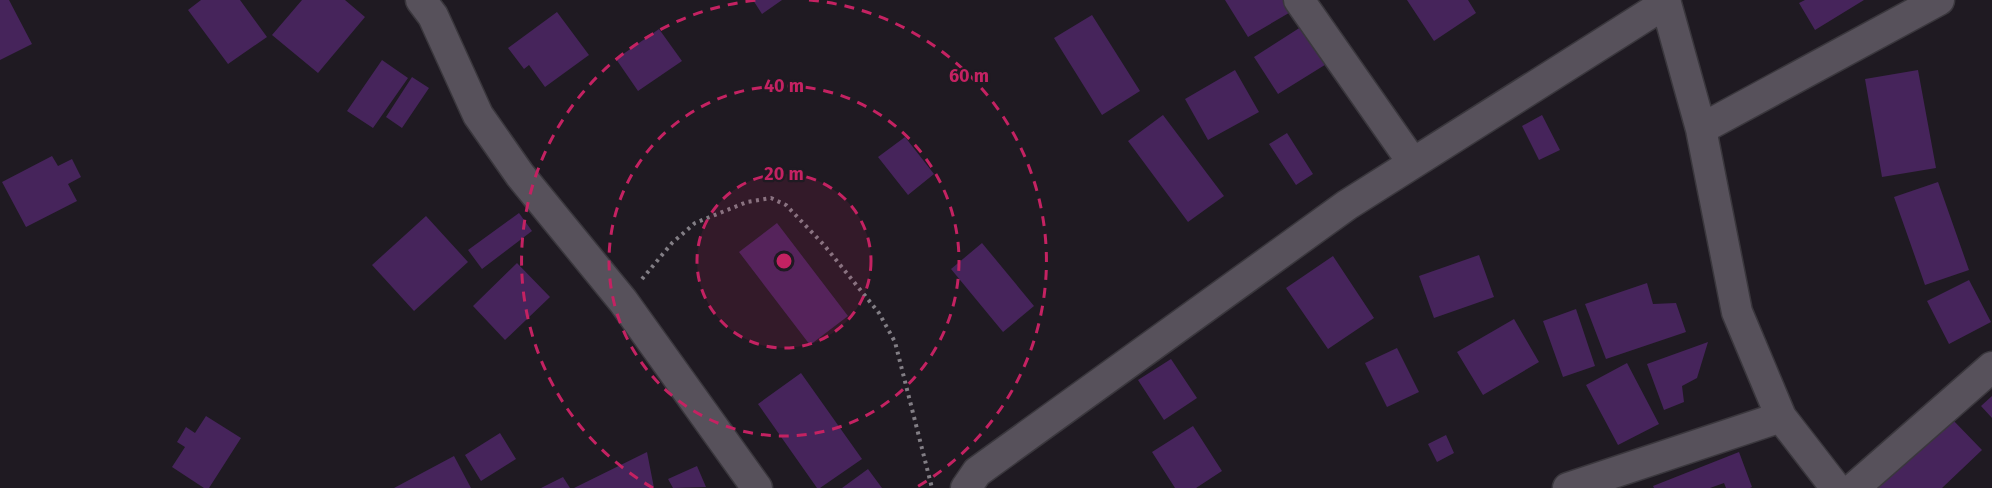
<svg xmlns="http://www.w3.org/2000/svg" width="1992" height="488" viewBox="0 0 1992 488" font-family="'Fira Sans',sans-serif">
	<rect width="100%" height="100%" fill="#1f1a22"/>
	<!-- building -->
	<path fill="#46245b" d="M0 0H9L32 44 0 60Z
		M201 0H240L267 37 228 64 188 10Z
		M302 0H345L365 17 318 73 272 35Z
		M753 0H782L762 14Z
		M1225 0H1288L1294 10 1248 37Z
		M1407 0H1468L1476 13 1434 41Z
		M1805 0H1864L1815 30 1799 3Z
		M557 12 589 55 545 87 529 65 524 69 508 48Z
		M1092 15 1140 91 1102 115 1054 38Z
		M1304 25 1328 63 1278 94 1254 57Z
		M659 29 682 61 638 91 616 59Z
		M382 60 408 78 373 128 347 111Z
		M1235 70 1259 112 1208 140 1185 99Z
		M1918 70 1936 168 1882 177 1865 79Z
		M412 77 429 88 402 128 386 117Z
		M1163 115 1224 196 1188 222 1128 141Z
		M1542 115 1560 150 1539 160 1522 126Z
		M1287 133 1313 174 1296 185 1269 144Z
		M905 137 934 174 908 195 878 157Z
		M52 156 58 166 72 159 81 177 68 184 77 201 26 227 2 182Z
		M1938 182 1969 270 1925 285 1894 197Z
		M519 213 532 231 482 269 468 250Z
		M426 216 468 262 414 311 372 265Z
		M777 223 848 316 810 345 739 252Z
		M982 243 1034 306 1003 332 951 269Z
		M1479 255 1494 297 1434 318 1419 276Z
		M1333 256 1374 318 1328 349 1286 288Z
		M517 263 550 297 505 340 473 306Z
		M1969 280 1991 322 1949 344 1927 301Z
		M1647 283 1653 304 1676 303 1686 332 1606 359 1585 304Z
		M1576 309 1595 366 1563 377 1543 321Z
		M1514 319 1539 362 1483 395 1457 352Z
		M1708 342 1697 378 1682 386 1684 402 1664 410 1647 364Z
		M1397 348 1419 392 1387 407 1365 363Z
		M1171 359 1197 398 1164 420 1138 380Z
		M1627 363 1659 424 1618 445 1586 385Z
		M801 373 862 459 820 488H817L758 404Z
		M1992 396V418L1981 406Z
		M206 416 241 438 209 488H204L172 467 185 447 177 442 186 427 195 433Z
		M1952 419 1982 450 1942 488H1878Z
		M1193 426 1222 471 1196 488H1175L1152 452Z
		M500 433 516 459 481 481 465 455Z
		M1446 435 1454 453 1437 462 1428 444Z
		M647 452 654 488H574Z
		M1739 452 1752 487 1750 488H1726L1724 483 1710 488H1654L1653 486Z
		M454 456 471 488H394Z
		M697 466 706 487 673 488 668 479Z
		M868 469 882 488H842Z
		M563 477 570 488H541Z"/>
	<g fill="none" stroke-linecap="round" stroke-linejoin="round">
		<defs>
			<path id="street" d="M421 0 433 16 478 115 520 175 623 301 757 488
				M1299 0 1413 163
				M1665 0 1701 129 1737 312 1781 417 1836 488
				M1701 129 1939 0
				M966 488 977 472 1347 205 1666 3
				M1568 488 1781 417
				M1854 488 1992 367"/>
		</defs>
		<!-- street casing -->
		<use href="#street" stroke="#3a373d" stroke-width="33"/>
		<!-- path -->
		<path stroke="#827e85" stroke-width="4" stroke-dasharray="3 4.5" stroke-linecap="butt" d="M642 279 672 243 695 223 747 202 771 198 786 205 824 245 879 313 895 342 932 488"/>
		<!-- street -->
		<use href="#street" stroke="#57515b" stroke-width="30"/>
	</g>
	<!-- distance rings -->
	<circle cx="784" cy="261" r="87" fill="#c42262" fill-opacity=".12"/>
	<g fill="none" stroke="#c42262" stroke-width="3" stroke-dasharray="10 8">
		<circle cx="784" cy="261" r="87"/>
		<circle cx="784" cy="261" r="175"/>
		<path d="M653 488A262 262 0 0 1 759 0M809 0A262 262 0 0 1 915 488"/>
	</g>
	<circle cx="784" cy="261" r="9" fill="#c42262" stroke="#1f1a22" stroke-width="3"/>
	<g font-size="18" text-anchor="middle" font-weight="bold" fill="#c42262" stroke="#1f1a22" stroke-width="4.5" stroke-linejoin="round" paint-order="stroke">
		<text x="969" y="82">60 m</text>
		<text x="784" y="92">40 m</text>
		<text x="784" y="180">20 m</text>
	</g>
</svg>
